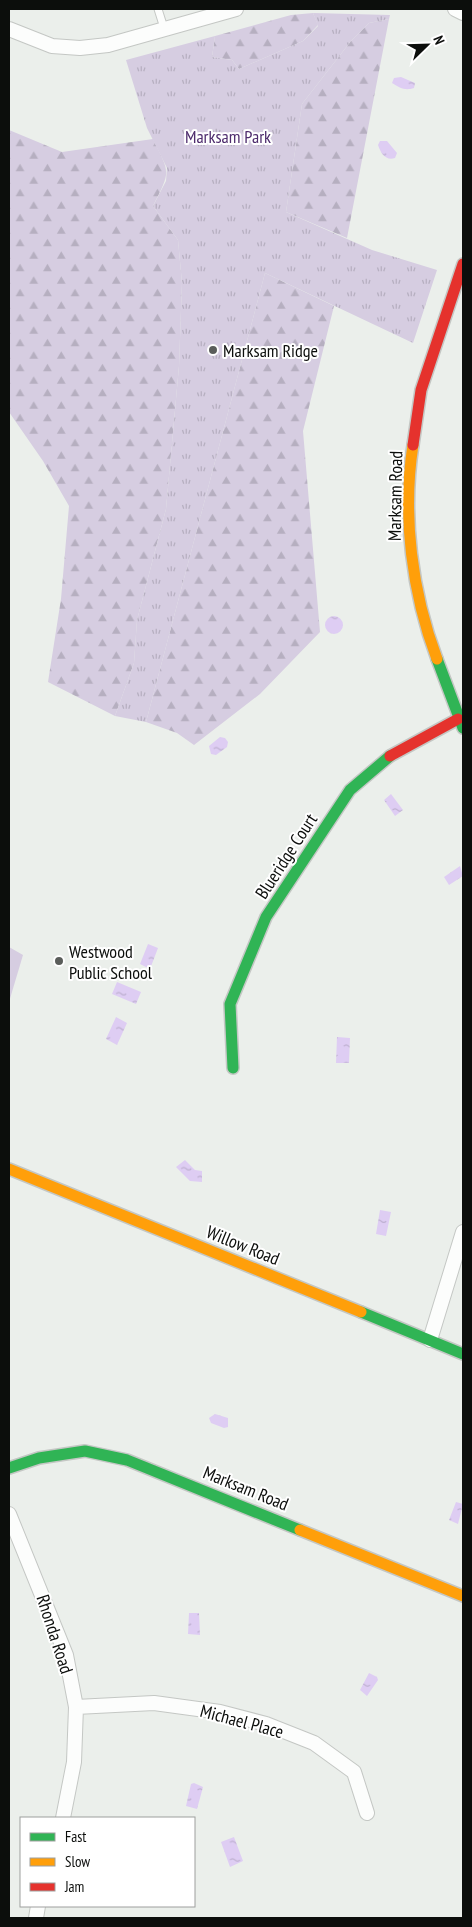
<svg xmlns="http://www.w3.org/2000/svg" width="472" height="1927" viewBox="0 0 472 1927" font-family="'PT Sans Narrow',sans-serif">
	<defs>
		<pattern id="forest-firs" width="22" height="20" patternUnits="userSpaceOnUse" patternTransform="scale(1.25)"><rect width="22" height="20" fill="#d6cde1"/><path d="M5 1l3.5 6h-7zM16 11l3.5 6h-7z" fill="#b6afc0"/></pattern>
		<pattern id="park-tufts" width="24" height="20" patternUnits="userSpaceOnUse" patternTransform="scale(1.25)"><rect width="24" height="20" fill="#d6cde1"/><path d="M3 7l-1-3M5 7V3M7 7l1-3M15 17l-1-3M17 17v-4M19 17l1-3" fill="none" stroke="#b6afc0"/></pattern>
		<pattern id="water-ripples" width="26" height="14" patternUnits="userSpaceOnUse" patternTransform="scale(1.25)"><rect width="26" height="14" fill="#decdf3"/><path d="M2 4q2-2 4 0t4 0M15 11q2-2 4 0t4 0" fill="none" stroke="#bdafcf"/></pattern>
	</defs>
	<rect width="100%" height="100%" fill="#ebefeb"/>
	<!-- green -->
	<path fill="#d6cde1" d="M9 947 23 955 9 1002Z"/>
	<!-- forest -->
	<path fill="url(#forest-firs)" d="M313 13 318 25 303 41 239 69 232 60 212 57 215 36 291 15Z
		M389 19 347 238 286 212 302 104 351 41 369 23Z
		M9 130 62 152 153 139C170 174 171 170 153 206L178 240 182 283 179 366 166 509 137 620 134 663 115 716 48 682 61 599 69 506 43 461 9 412Z
		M265 273 334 306 303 431 320 632 260 694 194 745 177 733 146 722Z"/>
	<!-- park -->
	<path fill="url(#park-tufts)" d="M313 13 390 15 389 19 369 23 351 41 302 104 286 212 372 250 437 270 413 343 265 273 146 722 115 716 134 663 137 620 166 509 179 366 182 283 178 240 153 206 166 181 167 168 147 128 126 60 215 36 212 57 232 60 239 69 303 41 318 26Z"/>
	<!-- water -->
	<path fill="url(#water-ripples)" d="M401 77 415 83 414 88C405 91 400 88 392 83L394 78Z
		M380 141H387L397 153 395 158C386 161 381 154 378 145Z
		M325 625a9 9 0 1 1 18 0a9 9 0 1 1-18 0Z
		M220 737 225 738 228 742 227 747 216 755 211 754 209 746Z
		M391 794 403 810 395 816 384 800Z
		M460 866 463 876 449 885 444 877Z
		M148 944 158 948 150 969 140 964Z
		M117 982 141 992 136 1004 112 994Z
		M116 1017 127 1023 117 1045 106 1039Z
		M337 1037 350 1038 349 1063H336Z
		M185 1160 195 1170 202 1171V1182L190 1181 176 1167Z
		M380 1210 391 1212 386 1236 376 1234Z
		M215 1414 228 1418V1427L224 1428 211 1423 209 1418Z
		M456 1502 463 1504 458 1524 449 1520Z
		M189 1613H199L200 1635 188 1634Z
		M369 1673 377 1677 378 1680 367 1696 360 1690Z
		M194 1783 203 1787 197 1809 186 1806 191 1784Z
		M234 1837 243 1861 230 1867 221 1842Z"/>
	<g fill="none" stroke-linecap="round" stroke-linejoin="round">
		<defs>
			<path id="lane" d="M158 9 164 28"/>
			<path id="street" d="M455 9 463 13
				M9 29 52 46 80 48 108 45 236 9
				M430 1340 463 1232
				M9 1514 66 1655 76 1707 74 1762 63 1818
				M76 1707 154 1703 220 1712 266 1724 314 1743 354 1772 367 1813
				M36 1918 38 1906"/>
			<path id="fast" d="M437 659 463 728
				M233 1068 230 1004 266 917 350 790 390 756
				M361 1312 463 1354
				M9 1468 39 1458 85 1451 127 1460 300 1530"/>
			<path id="slow" d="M413 445C402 515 412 593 437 659
				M9 1169 361 1312
				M300 1530 463 1596"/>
			<path id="jam" d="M413 445 421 390 463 264
				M390 756 458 719"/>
		</defs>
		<!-- lane casing -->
		<use href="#lane" stroke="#c4c7c4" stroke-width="9"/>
		<!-- street casing -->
		<use href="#street" stroke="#c4c7c4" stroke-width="16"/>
		<!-- fast casing -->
		<use href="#fast" stroke="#c4c7c4" stroke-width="14"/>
		<!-- slow casing -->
		<use href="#slow" stroke="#c4c7c4" stroke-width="14"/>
		<!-- jam casing -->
		<use href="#jam" stroke="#c4c7c4" stroke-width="14"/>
		<!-- lane -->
		<use href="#lane" stroke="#fcfdfc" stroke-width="7"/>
		<!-- street -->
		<use href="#street" stroke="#fcfdfc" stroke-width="14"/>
		<!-- fast -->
		<use href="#fast" stroke="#30b455" stroke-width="11"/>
		<!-- slow -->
		<use href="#slow" stroke="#ff9f0a" stroke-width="11"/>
		<!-- jam -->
		<use href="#jam" stroke="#e5322d" stroke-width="11"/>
	</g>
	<!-- markers -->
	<g fill="#5a5d5a" stroke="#fff" stroke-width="2">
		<circle cx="213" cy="350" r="5"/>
		<circle cx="59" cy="961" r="5"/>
	</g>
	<g text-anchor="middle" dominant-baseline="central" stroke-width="4" stroke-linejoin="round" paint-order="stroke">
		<!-- park labels -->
		<g font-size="18" fill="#4e2c6d" stroke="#fff">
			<text x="228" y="136">Marksam Park</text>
		</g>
		<!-- poi labels -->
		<g font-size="18" fill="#0c0e0c" stroke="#fff" text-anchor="start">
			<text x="223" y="350">Marksam Ridge</text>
			<text x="69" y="951">Westwood<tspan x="69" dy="21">Public School</tspan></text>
		</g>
		<!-- street labels -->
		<g font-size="18" fill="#0c0e0c" stroke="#fff">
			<text transform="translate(395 496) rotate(-89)">Marksam Road</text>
			<text transform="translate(286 856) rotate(-57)">Blueridge Court</text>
			<text transform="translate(243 1245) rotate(22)">Willow Road</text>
			<text transform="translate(246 1488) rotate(22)">Marksam Road</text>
			<text transform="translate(55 1634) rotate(72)">Rhonda Road</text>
			<text transform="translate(242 1721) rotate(15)">Michael Place</text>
		</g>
	</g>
	<!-- border -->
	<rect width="472" height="1927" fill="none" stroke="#0c0e0c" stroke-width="20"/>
	<!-- legend -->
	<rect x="20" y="1817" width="175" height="90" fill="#ffffff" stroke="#9e9f9e"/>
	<rect x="30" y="1833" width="25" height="8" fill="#30b455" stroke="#9e9f9e"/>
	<text x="65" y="1842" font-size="15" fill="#0c0e0c">Fast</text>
	<rect x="30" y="1858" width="25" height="8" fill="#ff9f0a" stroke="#9e9f9e"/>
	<text x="65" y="1867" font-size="15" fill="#0c0e0c">Slow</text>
	<rect x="30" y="1883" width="25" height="8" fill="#e5322d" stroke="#9e9f9e"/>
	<text x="65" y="1892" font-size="15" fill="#0c0e0c">Jam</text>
	<!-- north arrow -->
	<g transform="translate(427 45) rotate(67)" stroke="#ffffff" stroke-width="4" paint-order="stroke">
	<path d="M0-4L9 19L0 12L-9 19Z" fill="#0c0e0c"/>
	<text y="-8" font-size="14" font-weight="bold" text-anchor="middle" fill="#0c0e0c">N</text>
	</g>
</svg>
